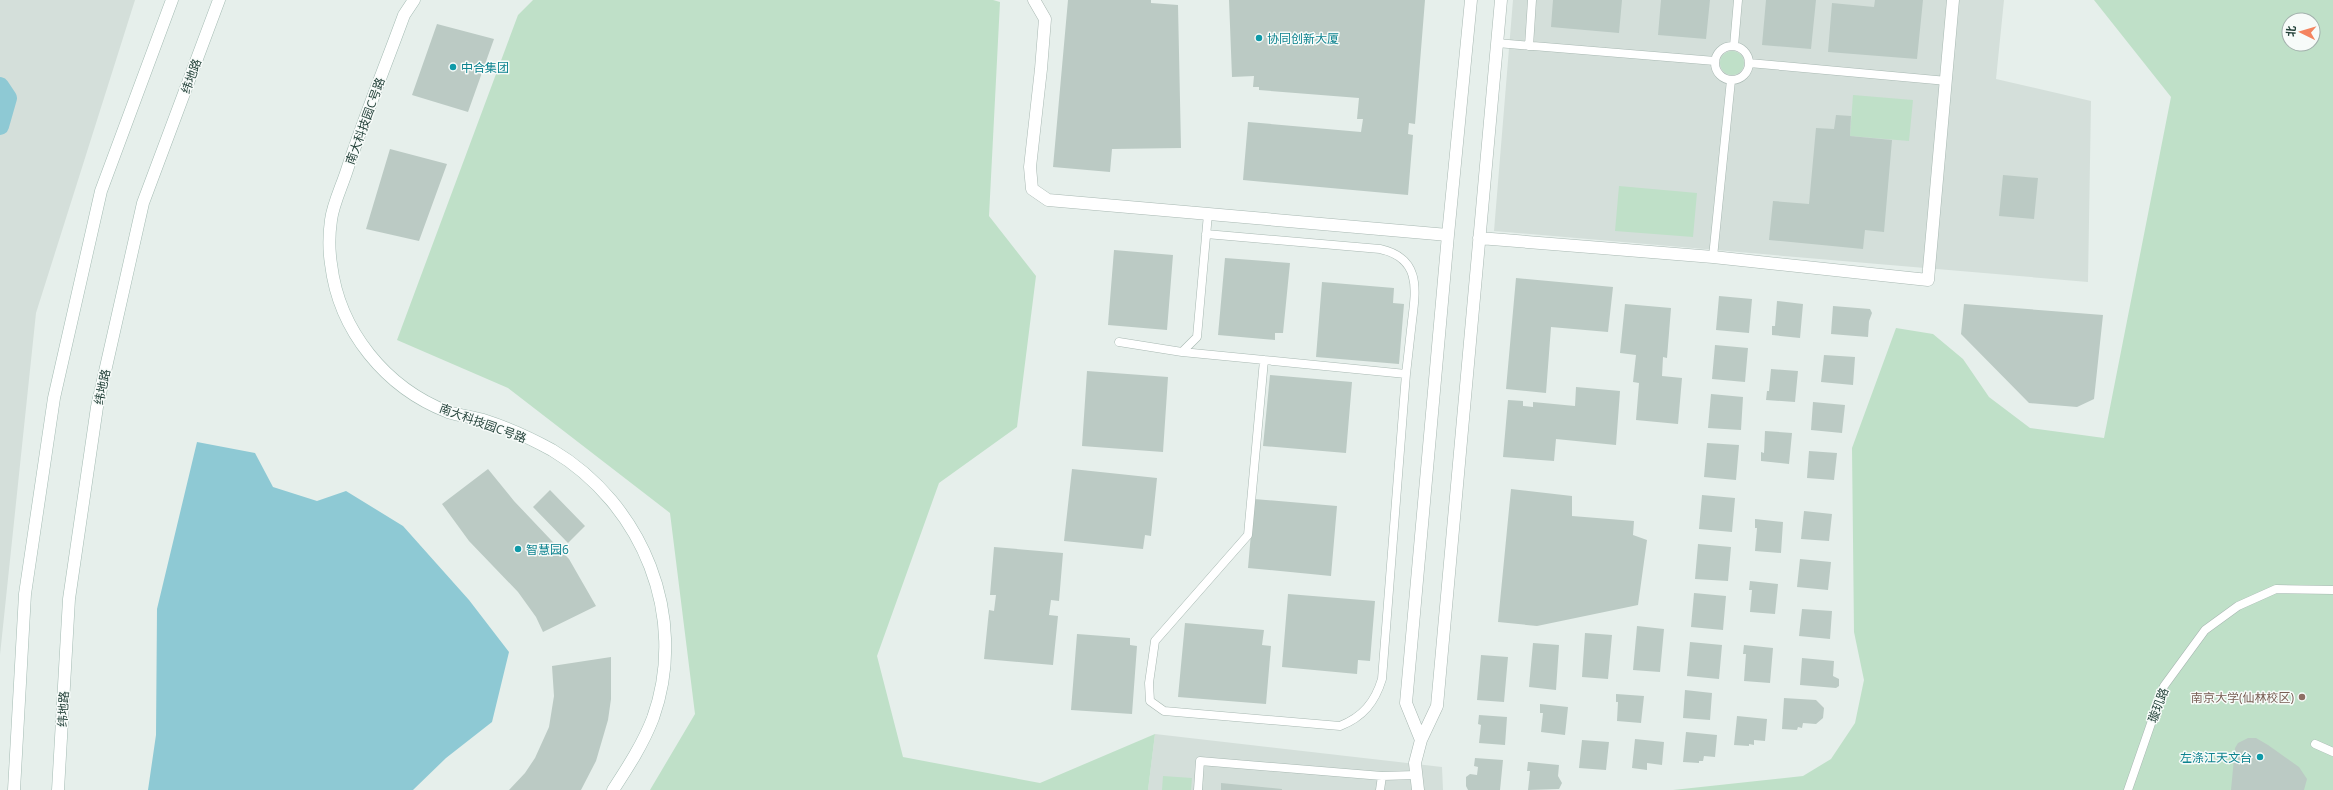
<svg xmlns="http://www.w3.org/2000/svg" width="2333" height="790" viewBox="0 0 2333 790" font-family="'Open Sans','Noto Sans SC',sans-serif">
	<rect width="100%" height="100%" fill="#e6efeb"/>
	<!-- built -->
	<path fill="#d4dfda" d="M0 0H135L36 313 0 655Z
		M1513 0H2004L1996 79 2091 101 2088 282 1494 231Z
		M1155 734 1442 767 1443 790H1148Z"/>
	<!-- green -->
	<path fill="#bfe0c8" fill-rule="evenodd" d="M533 0H993L1000 2 989 216 1036 276 1017 427 939 483 877 656 903 757 1040 783 1155 734 1148 790H650L695 714 670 513 508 388 397 340 518 15Z
		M2094 0H2333V790H1673L1803 776 1831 759 1855 723 1864 680 1854 632 1852 448 1896 328 1933 334 1963 359 1989 397 2030 428 2104 438 2171 97ZM2289 20H2313V44H2289Z
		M1720 63a12 12 0 1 1 24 0a12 12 0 1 1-24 0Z
		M1853 95 1913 100 1909 141 1850 136Z
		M1619 186 1697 193 1693 237 1615 231Z
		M1163 776 1192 778 1191 790H1162Z"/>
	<!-- water -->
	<path fill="#8ec9d4" d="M197 442 255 453 273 487 317 501 346 491 403 526 469 600 509 652 492 722 446 758 413 790H148L156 735 157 609Z"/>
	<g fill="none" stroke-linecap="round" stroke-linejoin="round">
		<!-- canal -->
		<path stroke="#8ec9d4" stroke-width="18" d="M0 86 8 98 0 126"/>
	</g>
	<!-- building -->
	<path fill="#bbcac4" d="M1068 0H1151V3L1178 5 1181 148 1112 149 1110 172 1053 167Z
		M1229 0H1425L1415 124 1409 123 1408 134 1413 135 1408 195 1243 180 1248 122 1361 132 1363 119H1357L1359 98 1259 90V87H1253L1254 76 1232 77Z
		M1553 0H1622L1619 33 1551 27Z
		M1661 0H1710L1706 39 1658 35Z
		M1766 0H1816L1811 49 1762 45Z
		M1875 0H1923L1917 59 1828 52 1832 3 1874 7Z
		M437 24 494 39 468 112 412 95Z
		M1836 115 1851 116 1850 136 1892 140 1884 232 1865 230 1863 249 1769 240 1773 201 1809 204 1816 128 1834 129Z
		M390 149 447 164 419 241 366 229Z
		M2003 175 2038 178 2034 219 1999 216Z
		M1114 250 1173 255 1167 330 1108 325Z
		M1225 258 1290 263 1283 333H1275V340L1218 335Z
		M1516 278 1613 287 1608 332 1551 327 1546 393 1506 389Z
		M1322 282 1394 288 1393 303 1404 304 1399 364 1316 357Z
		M1719 296 1752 299 1749 333 1716 330Z
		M1777 301 1803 304 1800 338 1772 335V326H1775Z
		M1625 304 1671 308 1667 358 1663 357 1662 376 1682 378 1678 424 1636 420 1639 383 1633 382 1636 355 1620 353Z
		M1964 304 2103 315 2094 399 2077 407 2029 403 1961 334Z
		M1833 306 1870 309 1872 313 1869 321 1868 337 1831 334Z
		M1715 345 1748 348 1745 382 1712 379Z
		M1824 355 1855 357 1853 385 1821 382Z
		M1771 369 1798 371 1795 402 1766 400 1767 391H1769Z
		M1087 371 1168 377 1163 452 1082 446Z
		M1270 375 1352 382 1346 453 1263 446Z
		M1576 387 1620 391 1616 445 1556 439 1554 461 1503 457 1508 400 1523 401V406L1533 407V402L1575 406Z
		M1711 394 1743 397 1741 430 1708 428Z
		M1813 402 1845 405 1842 433 1811 430Z
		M1765 431 1792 433 1789 464 1761 461V452L1764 453Z
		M1707 443 1739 445 1736 480 1704 477Z
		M1809 451 1837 453 1834 480 1807 478Z
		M488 469 514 501 569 559 596 606 543 632 536 617 518 592 469 541 442 504Z
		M1072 469 1157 478 1151 536 1145 535 1143 549 1064 541Z
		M1511 489 1572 496V516L1634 521 1633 535 1647 540 1638 605 1537 626 1498 622Z
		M550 490 585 526 568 543 533 507Z
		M1702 495 1735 498 1732 532 1699 529Z
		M1254 499 1337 506 1331 576 1248 568Z
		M1804 511 1832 514 1829 541 1801 539Z
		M1755 519 1783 522 1781 553 1755 551 1757 528H1755Z
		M1698 544 1731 547 1728 581 1695 579Z
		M994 547 1063 553 1059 601 1051 600 1049 615 1058 616 1053 665 984 659 989 610 994 611 996 595H990Z
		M1800 559 1831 562 1828 590 1797 587Z
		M1750 581 1778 584 1775 614 1750 612 1752 590H1749Z
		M1694 593 1726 596 1723 630 1691 627Z
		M1288 594 1375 601 1370 661 1358 660 1357 674 1282 667Z
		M1802 609 1832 611 1830 639 1799 636Z
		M1185 623 1264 630 1262 645 1271 646 1266 704 1178 697Z
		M1637 626 1664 629 1660 672 1633 670Z
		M1585 633 1612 635 1608 679 1582 677Z
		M1077 634 1130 638V645L1137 646 1132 714 1071 710Z
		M1690 642 1722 645 1719 679 1687 676Z
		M1533 643 1559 645 1556 690 1529 687Z
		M1744 645 1773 648 1770 683 1744 681 1746 654H1743Z
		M1481 655 1508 657 1504 702 1477 700Z
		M611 657V699L608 720 596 761 581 790H509L525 773 535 758 549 727 554 696 552 666Z
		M1802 658 1834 661 1833 676 1839 679V686L1836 688 1800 685Z
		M1685 690 1712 693 1710 720 1683 718Z
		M1616 694 1644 696 1641 723 1617 721 1618 702H1616Z
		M1784 698 1816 700 1824 708 1823 718 1816 724 1803 723 1802 728 1798 727 1797 730 1782 729Z
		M1540 704 1568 707 1565 735 1541 732 1543 713H1540Z
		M1479 715 1507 717 1505 745 1479 743 1481 725 1478 724Z
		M1737 716 1767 719 1765 741 1754 740V745L1749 744V746L1734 745Z
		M1686 732 1717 735 1715 757 1704 756 1703 761H1699V763L1683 762Z
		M2248 738H2256L2268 745 2299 767 2307 779 2304 790H2231L2235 748 2238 743Z
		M1635 739 1664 742 1662 765 1647 763V770L1632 768Z
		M1582 740 1609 742 1606 770 1579 768Z
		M1475 758 1503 760 1500 790H1468L1466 786V777L1470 774 1477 775 1478 767 1474 766Z
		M1528 762 1559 765 1558 776 1562 783 1559 789 1528 790 1530 771H1527Z
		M1221 783 1282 789V790H1221Z"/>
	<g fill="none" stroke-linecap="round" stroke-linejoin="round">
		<defs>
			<path id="lane" d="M1497 43 1715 61
				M1529 46 1532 0
				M1734 46 1738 0
				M1715 63a17 17 0 1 1 34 0a17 17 0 1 1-34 0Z
				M1749 63 1947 81
				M1713 257 1731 80
				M1119 342 1182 352 1197 337 1208 214
				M1182 352 1406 374C1408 356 1410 339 1412 321 1416 289 1421 258 1380 249L1206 234
				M1264 360 1248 535 1155 641 1149 683 1150 701 1164 711 1340 726C1363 717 1375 702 1382 679L1406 374
				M2315 744 2333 752
				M1198 790 1200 761 1382 776 1416 775
				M1380 790 1382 776
				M2128 790 2164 686 2205 630 2238 606 2276 589 2333 590"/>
			<path id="street" d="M1034 0 1045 19 1041 69 1030 167 1032 189 1048 200 1448 235
				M1479 238 1713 257 1928 280 1953 0
				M1421 740 1406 703 1448 235 1471 0
				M1418 790 1415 763 1421 740 1437 706 1501 0"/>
			<path id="secondary" d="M414 0 404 15C385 67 364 118 347 170 342 186 333 204 331 220 329 234 329 251 331 264 339 331 386 388 448 412 460 416 474 417 486 421 508 428 532 439 552 450 643 504 689 617 653 718 643 744 628 767 613 790
				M14 790 25 594 54 398 101 191 172 0
				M58 790 69 599 97 407 143 203 219 0"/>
		</defs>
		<!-- lane casing -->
		<use href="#lane" stroke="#a8b8b2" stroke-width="9"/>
		<!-- street casing -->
		<use href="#street" stroke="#a8b8b2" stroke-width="13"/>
		<!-- secondary casing -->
		<use href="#secondary" stroke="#a4bbb3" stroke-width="13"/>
		<!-- lane -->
		<use href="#lane" stroke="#fff" stroke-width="8"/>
		<!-- street -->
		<use href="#street" stroke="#fff" stroke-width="12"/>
		<!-- secondary -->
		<use href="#secondary" stroke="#fff" stroke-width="12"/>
	</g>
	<!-- markers -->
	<g fill="#0f9aa8" stroke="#f7fbf9" stroke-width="1.5">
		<circle cx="1259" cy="38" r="4"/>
		<circle cx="453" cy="67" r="4"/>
		<circle cx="518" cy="549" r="4"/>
		<circle cx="2260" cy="757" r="4"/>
	</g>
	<circle fill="#8d6e63" stroke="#f7fbf9" stroke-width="1.5" cx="2302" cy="697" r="4"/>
	<g text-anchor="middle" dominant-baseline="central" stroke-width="3" stroke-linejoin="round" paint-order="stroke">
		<!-- culture labels -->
		<g font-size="12" fill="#0d838f" stroke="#f7fbf9" text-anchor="start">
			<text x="1267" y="38">协同创新大厦</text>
			<text x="461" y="67">中合集团</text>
			<text x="526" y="549">智慧园6</text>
			<text x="2252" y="757" text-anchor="end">左涤江天文台</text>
		</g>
		<!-- street labels -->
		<g font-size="12" fill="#24423a" stroke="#f7fbf9">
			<text transform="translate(191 76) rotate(-70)">纬地路</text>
			<text transform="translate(365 121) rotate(-70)">南大科技园C号路</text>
			<text transform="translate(102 387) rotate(-78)">纬地路</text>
			<text transform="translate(483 423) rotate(20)">南大科技园C号路</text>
			<text transform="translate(2158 705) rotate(-69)">璇玑路</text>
			<text transform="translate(63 709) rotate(-87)">纬地路</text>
		</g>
		<!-- education labels -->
		<g font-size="12" fill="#785e54" stroke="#f7fbf9" text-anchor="end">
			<text x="2294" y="697">南京大学(仙林校区)</text>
		</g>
	</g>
	<!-- north arrow -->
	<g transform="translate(2301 32) rotate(275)"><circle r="19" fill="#f7fbf9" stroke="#a3b1ad"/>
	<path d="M0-3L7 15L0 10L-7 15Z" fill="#f4845f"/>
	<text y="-6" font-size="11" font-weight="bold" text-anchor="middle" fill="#24423a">北</text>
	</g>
</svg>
